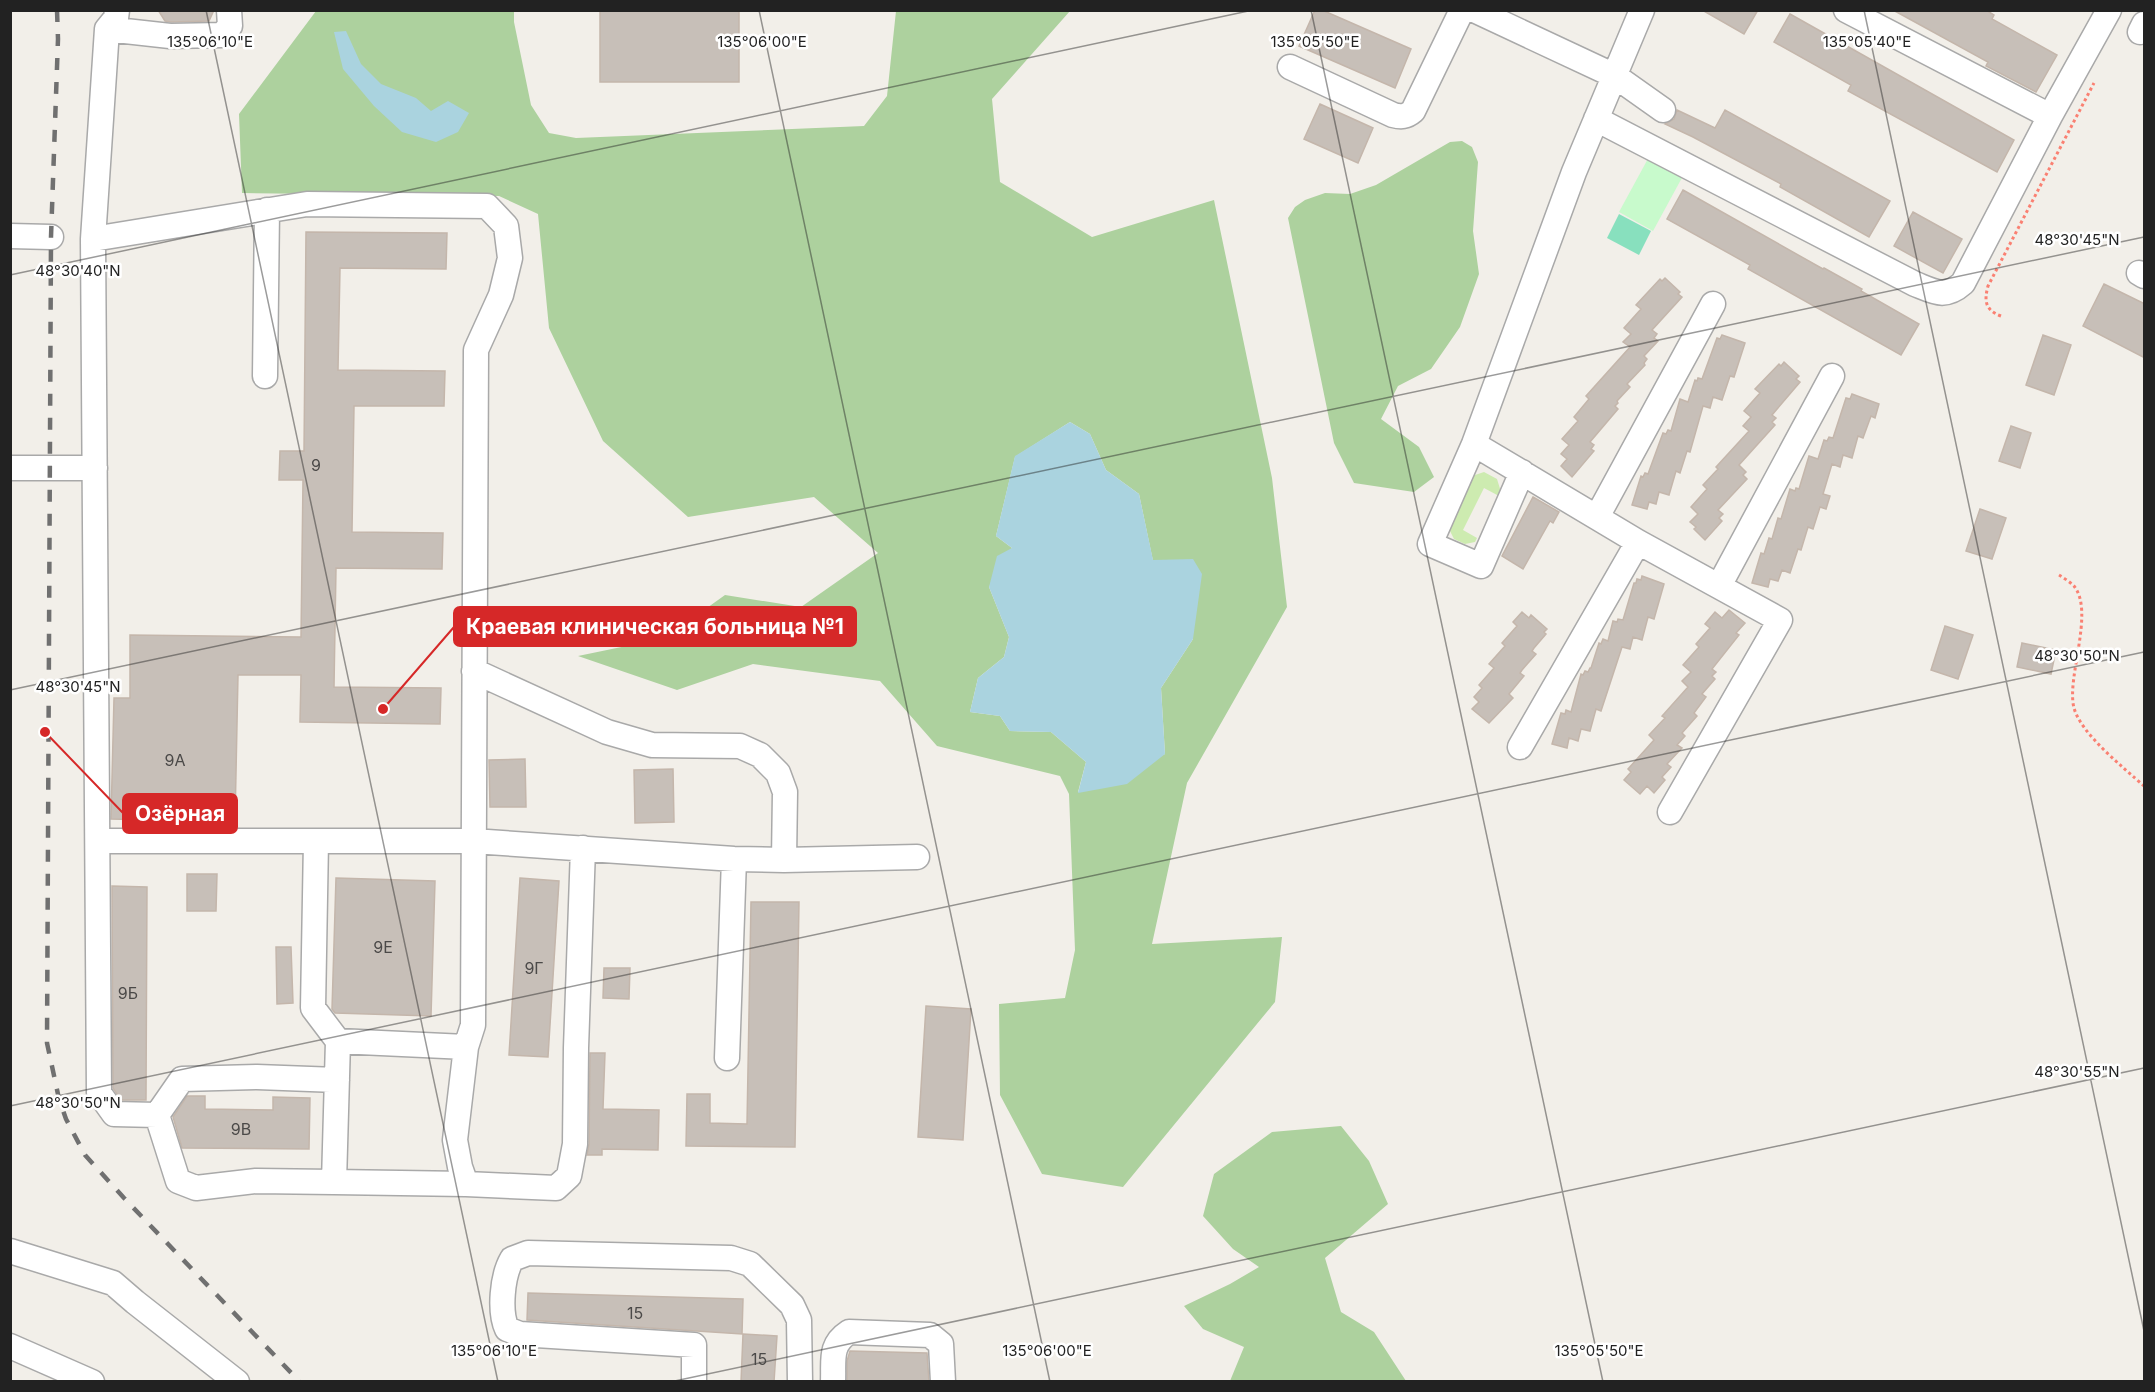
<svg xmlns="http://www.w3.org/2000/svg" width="2155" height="1392" viewBox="0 0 2155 1392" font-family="Inter,sans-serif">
	<rect width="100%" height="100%" fill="#f2efe9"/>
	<!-- grass -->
	<path fill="#cdebb0" d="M1484 472 1497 479 1501 492 1499 496 1484 488 1463 530 1477 538 1475 542 1465 544 1454 539 1450 531 1472 476Z"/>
	<!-- forest -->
	<path fill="#add19e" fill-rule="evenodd" d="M316 11H514V22L531 105 549 133 576 138 864 126 887 96 896 11H1070L992 99 1000 182 1092 237 1214 200 1272 478 1287 607 1187 783 1152 944 1282 937 1275 1002 1123 1187 1042 1174 1000 1095 999 1004 1065 998 1075 950 1069 794 1060 776 937 746 880 681 753 664 677 690 578 656 665 638 725 595 801 607 878 553 814 497 688 517 603 441 549 328 538 214 499 196 242 193 239 114ZM1070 422 1090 434 1106 470 1139 494 1153 561 1193 639 1161 688 1165 754 1078 792 1086 762 1051 732 1010 731 1000 716 970 712 978 678 1004 657 1009 637 989 587 1012 548 996 536 1015 457Z
		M1462 141 1472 147 1478 162 1473 231 1479 274 1460 327 1431 369 1398 386 1381 419 1419 447 1434 477 1414 492 1354 483 1334 443 1288 218 1295 207 1305 200 1325 193 1350 194 1376 185 1450 142Z
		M1341 1126 1369 1161 1388 1204 1325 1258 1341 1312 1374 1332 1406 1381H1230L1244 1347 1203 1329 1184 1306 1230 1284 1259 1267 1233 1249 1203 1216 1214 1174 1272 1132Z"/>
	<!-- park -->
	<path fill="#c8facc" d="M1650 155 1684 174 1653 231 1619 212Z"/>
	<!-- pitch -->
	<path fill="#88e0be" d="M1619 214 1651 231 1639 255 1607 238Z"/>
	<!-- water -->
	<path fill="#aad3df" d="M346 31 361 64 381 84 416 98 431 111 448 101 469 113 458 132 436 142 402 132 374 106 343 69 334 32Z
		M1070 422 1090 434 1106 470 1139 494 1153 560 1193 559 1202 574 1193 639 1161 688 1165 754 1127 784 1078 793 1086 762 1051 732 1010 731 1000 716 970 712 978 678 1004 657 1009 637 989 587 997 556 1012 548 996 536 1015 456Z"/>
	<!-- building -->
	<path fill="#c7bfb8" stroke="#c4b6ab" stroke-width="1.5" d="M158 10H214L209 21 171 22 165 21Z
		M600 10H739V82H600Z
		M1315 10H1322L1411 49 1395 88 1299 46Z
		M1702 10H1758L1744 34Z
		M1893 10H1986L1994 15 1992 19 2057 55 2036 92 1986 66 1988 62Z
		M1790 14 2014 140 1997 172 1848 91 1851 85 1774 42Z
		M1320 104 1373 128 1358 163 1304 139Z
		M1677 110 1715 128 1725 110 1890 201 1869 237 1780 187 1781 184 1693 137 1665 124 1674 119Z
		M1683 190 1823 269 1824 268 1862 289 1861 291 1919 324 1901 355 1748 269 1750 265 1667 219Z
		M1913 212 1962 239 1943 273 1894 246Z
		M306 232 447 233 446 269 340 268 338 370 445 371 444 406H354L352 532 443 533 442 569 336 568 334 687 441 688 440 724 300 722 301 675H238L235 822 111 819 114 698H130V635L301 637 303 480H279L280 451H304Z
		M1665 278 1680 292 1678 294 1682 297 1652 330 1657 334 1654 338 1658 341 1644 356 1647 359 1644 363 1645 365 1627 384 1630 387 1617 401 1618 403 1615 406 1618 409 1590 442 1594 445 1591 449 1594 451 1572 477 1561 466 1567 459 1561 454 1569 445 1562 439 1578 421 1574 417 1589 399 1586 396 1630 347 1623 342 1631 334 1624 328 1641 309 1636 305 1660 279 1662 281Z
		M2104 284 2145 304V358L2083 326Z
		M1722 335 1745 343 1734 377 1730 376 1722 400 1713 397 1710 408 1703 406 1690 452 1687 451 1680 473 1676 471 1669 495 1659 492 1656 504 1649 502 1647 509 1632 505 1641 476 1643 477 1645 473 1648 474 1663 433 1666 434 1668 430 1671 431 1680 399 1688 402 1695 380 1697 381 1698 378 1702 379 1717 338 1720 339Z
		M2043 335 2071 345 2054 395 2026 385Z
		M1784 362 1799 376 1796 379 1800 382 1772 415 1776 418 1772 422 1775 425 1739 465 1746 472 1743 475 1747 479 1718 510 1723 514 1719 518 1722 521 1705 540 1694 529 1696 527 1690 522 1698 514 1691 507 1707 489 1703 485 1718 469 1716 467 1749 431 1743 426 1751 417 1744 411 1760 393 1755 389 1779 364 1781 366Z
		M1852 394 1879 404 1875 418 1871 416 1863 438 1858 436 1852 458 1843 455 1840 467 1832 464 1823 494 1830 496 1826 509 1820 507 1813 529 1808 527 1801 550 1798 549 1790 573 1782 570 1778 581 1770 579 1768 587 1752 583 1761 553 1764 554 1769 538 1772 539 1778 518 1781 519 1790 489 1795 491 1796 488 1799 489 1809 456 1818 459 1824 440 1827 441 1829 437 1833 438 1846 398 1850 399Z
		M2011 426 2031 433 2020 468 1999 461Z
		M1533 497 1559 512 1553 523 1550 521 1523 569 1502 556Z
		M1980 509 2006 518 1992 559 1966 551Z
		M1642 576 1664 584 1654 619 1648 617 1642 640 1633 637 1630 649 1622 647 1601 711 1596 709 1590 731 1581 729 1578 741 1569 738 1567 748 1552 744 1561 713 1565 714 1566 710 1571 712 1581 674 1583 675 1585 671 1588 672 1590 668H1591L1599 643 1601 644 1603 639 1608 641 1613 621 1617 622 1618 619 1623 620 1634 583H1636L1637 579 1641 580Z
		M1729 610 1745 623 1736 633 1739 635 1712 669 1716 672 1712 676 1715 679 1702 694 1706 697 1694 713 1697 716 1682 733 1685 736 1677 745 1682 748 1667 764 1671 767 1662 777 1665 780 1654 793 1647 786 1640 794 1624 780 1631 772 1628 769 1654 740 1649 735 1665 718 1662 716 1688 687 1682 681 1691 672 1683 665 1699 647 1696 644 1710 628 1705 624 1715 612 1722 618Z
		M1522 612 1529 618 1531 615 1547 629 1544 632 1546 634 1534 648 1532 651 1536 654 1522 670 1520 673 1524 676 1509 694 1513 698 1489 723 1472 709 1479 702 1474 697 1482 688 1479 685 1494 668 1489 664 1505 646 1502 643 1517 626 1513 622Z
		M1945 626 1973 635 1958 679 1931 670Z
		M2022 643 2056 650 2051 674 2017 667Z
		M525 759 526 807H490L489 760Z
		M673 769 674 822 635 823 634 770Z
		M187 874H217L216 911H187Z
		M336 878 435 881 431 1016 335 1013 332 1009Z
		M520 878 559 881 548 1057 509 1055Z
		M112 886 147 887 146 1100H121L113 1088Z
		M751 902H799L795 1147 686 1146 687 1094H710V1123L747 1124Z
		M276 947H291L293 1003 277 1004Z
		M604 968H630L629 999 603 998Z
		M926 1006 971 1009 963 1140 918 1137Z
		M590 1053H605L603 1109 659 1110 658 1150 602 1149V1155H587L589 1144Z
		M187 1096H205V1109L273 1110V1097L310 1098 309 1149 182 1148 173 1117Z
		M528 1293 743 1299 742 1334 527 1320Z
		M743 1334 777 1336 774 1382H741Z
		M850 1351 927 1353 929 1382H847V1361Z"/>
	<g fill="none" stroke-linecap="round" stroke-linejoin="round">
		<defs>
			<path id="minor" d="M117 10 116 18 107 29 93 239 99 1093 114 1114 157 1115
				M1474 10 1615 76 1663 110
				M1846 10 2050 116
				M107 29 170 36 222 35 230 26 229 10
				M2140 32 2144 24
				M1290 67 1393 115C1401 117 1406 117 1413 111L1462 10
				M1596 119 1915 284C1935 292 1945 299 1963 283L2050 116 2109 10
				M10 236 51 237
				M93 239 307 204 487 206 506 226 510 258 501 295 476 350 473 1025 466 1047 338 1041 313 1008 316 841
				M2139 273 2144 276
				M265 376 267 210
				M1474 444 1638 542 1780 620 1670 812
				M10 468H95
				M1522 472 1481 566 1430 544 1474 444 1574 172 1642 10
				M1597 517 1713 304
				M1719 586 1832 376
				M474 671 607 732 652 745 740 746 760 755 778 773 785 792 784 860
				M1520 747 1638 542
				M98 841H473L734 859 784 860 917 857
				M338 1041 334 1182 466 1184
				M466 1047 455 1140 460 1167 466 1184 556 1188 569 1176 575 1144 576 1048 583 848
				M727 1058 734 859
				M334 1182 256 1181 196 1188 178 1181 157 1115 182 1079 257 1077 337 1080
				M10 1251 113 1283 135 1302 237 1382
				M10 1346 92 1382
				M694 1382V1345L520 1334 507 1329C499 1312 502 1276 512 1259L528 1253 731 1258 750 1264 792 1305 799 1320 800 1382
				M833 1382C834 1360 829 1345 849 1332L930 1335 941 1344 943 1382"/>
		</defs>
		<!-- minor casing -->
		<use href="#minor" stroke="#a9a9a9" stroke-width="27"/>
		<!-- path -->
		<path stroke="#fa8072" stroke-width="3" stroke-dasharray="3 3" stroke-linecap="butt" d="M2001 316C1985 310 1984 301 1988 286L2094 83
			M2059 575C2064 578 2070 582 2074 586 2095 612 2066 678 2074 708 2081 734 2124 768 2144 786"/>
		<!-- minor -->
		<use href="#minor" stroke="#fff" stroke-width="24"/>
		<!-- rail -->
		<path stroke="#707070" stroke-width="4.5" stroke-dasharray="12 12" stroke-linecap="butt" d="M57 10 58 39 51 237 47 1043 59 1099 66 1119 85 1155 124 1198 300 1382"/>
	</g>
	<!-- ticks -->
	<path fill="none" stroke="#222" stroke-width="1.5" stroke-opacity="0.45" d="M206 10 498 1382M759 10 1050 1382M1311 10 1603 1382M1864 10 2144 1331M10 275 1253 10M10 690 2144 237M10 1106 2144 652M670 1382 2144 1068"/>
	<g text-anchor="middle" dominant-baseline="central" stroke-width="5" stroke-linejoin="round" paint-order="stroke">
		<!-- number labels -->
		<g font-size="16" fill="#4b4948">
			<text x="316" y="465">9</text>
			<text x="175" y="760">9А</text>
			<text x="383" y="947">9Е</text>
			<text x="534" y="968">9Г</text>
			<text x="128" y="993">9Б</text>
			<text x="241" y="1129">9В</text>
			<text x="635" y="1313">15</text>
			<text x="759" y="1359">15</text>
		</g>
	</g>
	<g font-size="15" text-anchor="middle" fill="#222" stroke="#fff" stroke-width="5" stroke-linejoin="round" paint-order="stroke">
		<text x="210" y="47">135°06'10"E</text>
		<text x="762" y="47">135°06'00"E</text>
		<text x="1315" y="47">135°05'50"E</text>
		<text x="1867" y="47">135°05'40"E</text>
		<text x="2077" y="245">48°30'45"N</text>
		<text x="78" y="276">48°30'40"N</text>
		<text x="2077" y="661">48°30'50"N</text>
		<text x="78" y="692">48°30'45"N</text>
		<text x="2077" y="1077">48°30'55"N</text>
		<text x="78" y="1108">48°30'50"N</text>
		<text x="494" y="1356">135°06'10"E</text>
		<text x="1047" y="1356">135°06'00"E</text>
		<text x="1599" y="1356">135°05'50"E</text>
	</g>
	<!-- callouts -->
	<path fill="none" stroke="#d62828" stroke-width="2" d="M383 709L454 627M45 732L123 813"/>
	<g fill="#d62828" stroke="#fff" stroke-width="2">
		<circle cx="383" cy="709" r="6"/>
		<circle cx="45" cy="732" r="6"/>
	</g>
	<g fill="#d62828" stroke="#d62828" stroke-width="2">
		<rect x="454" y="607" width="402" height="39" rx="6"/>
		<rect x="123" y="794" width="114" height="39" rx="6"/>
	</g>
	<g font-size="21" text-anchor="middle" font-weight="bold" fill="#fff">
		<text x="655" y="634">Краевая клиническая больница №1</text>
		<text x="180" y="821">Озёрная</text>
	</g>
	<!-- border -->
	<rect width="2155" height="1392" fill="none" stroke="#222222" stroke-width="24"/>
</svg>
